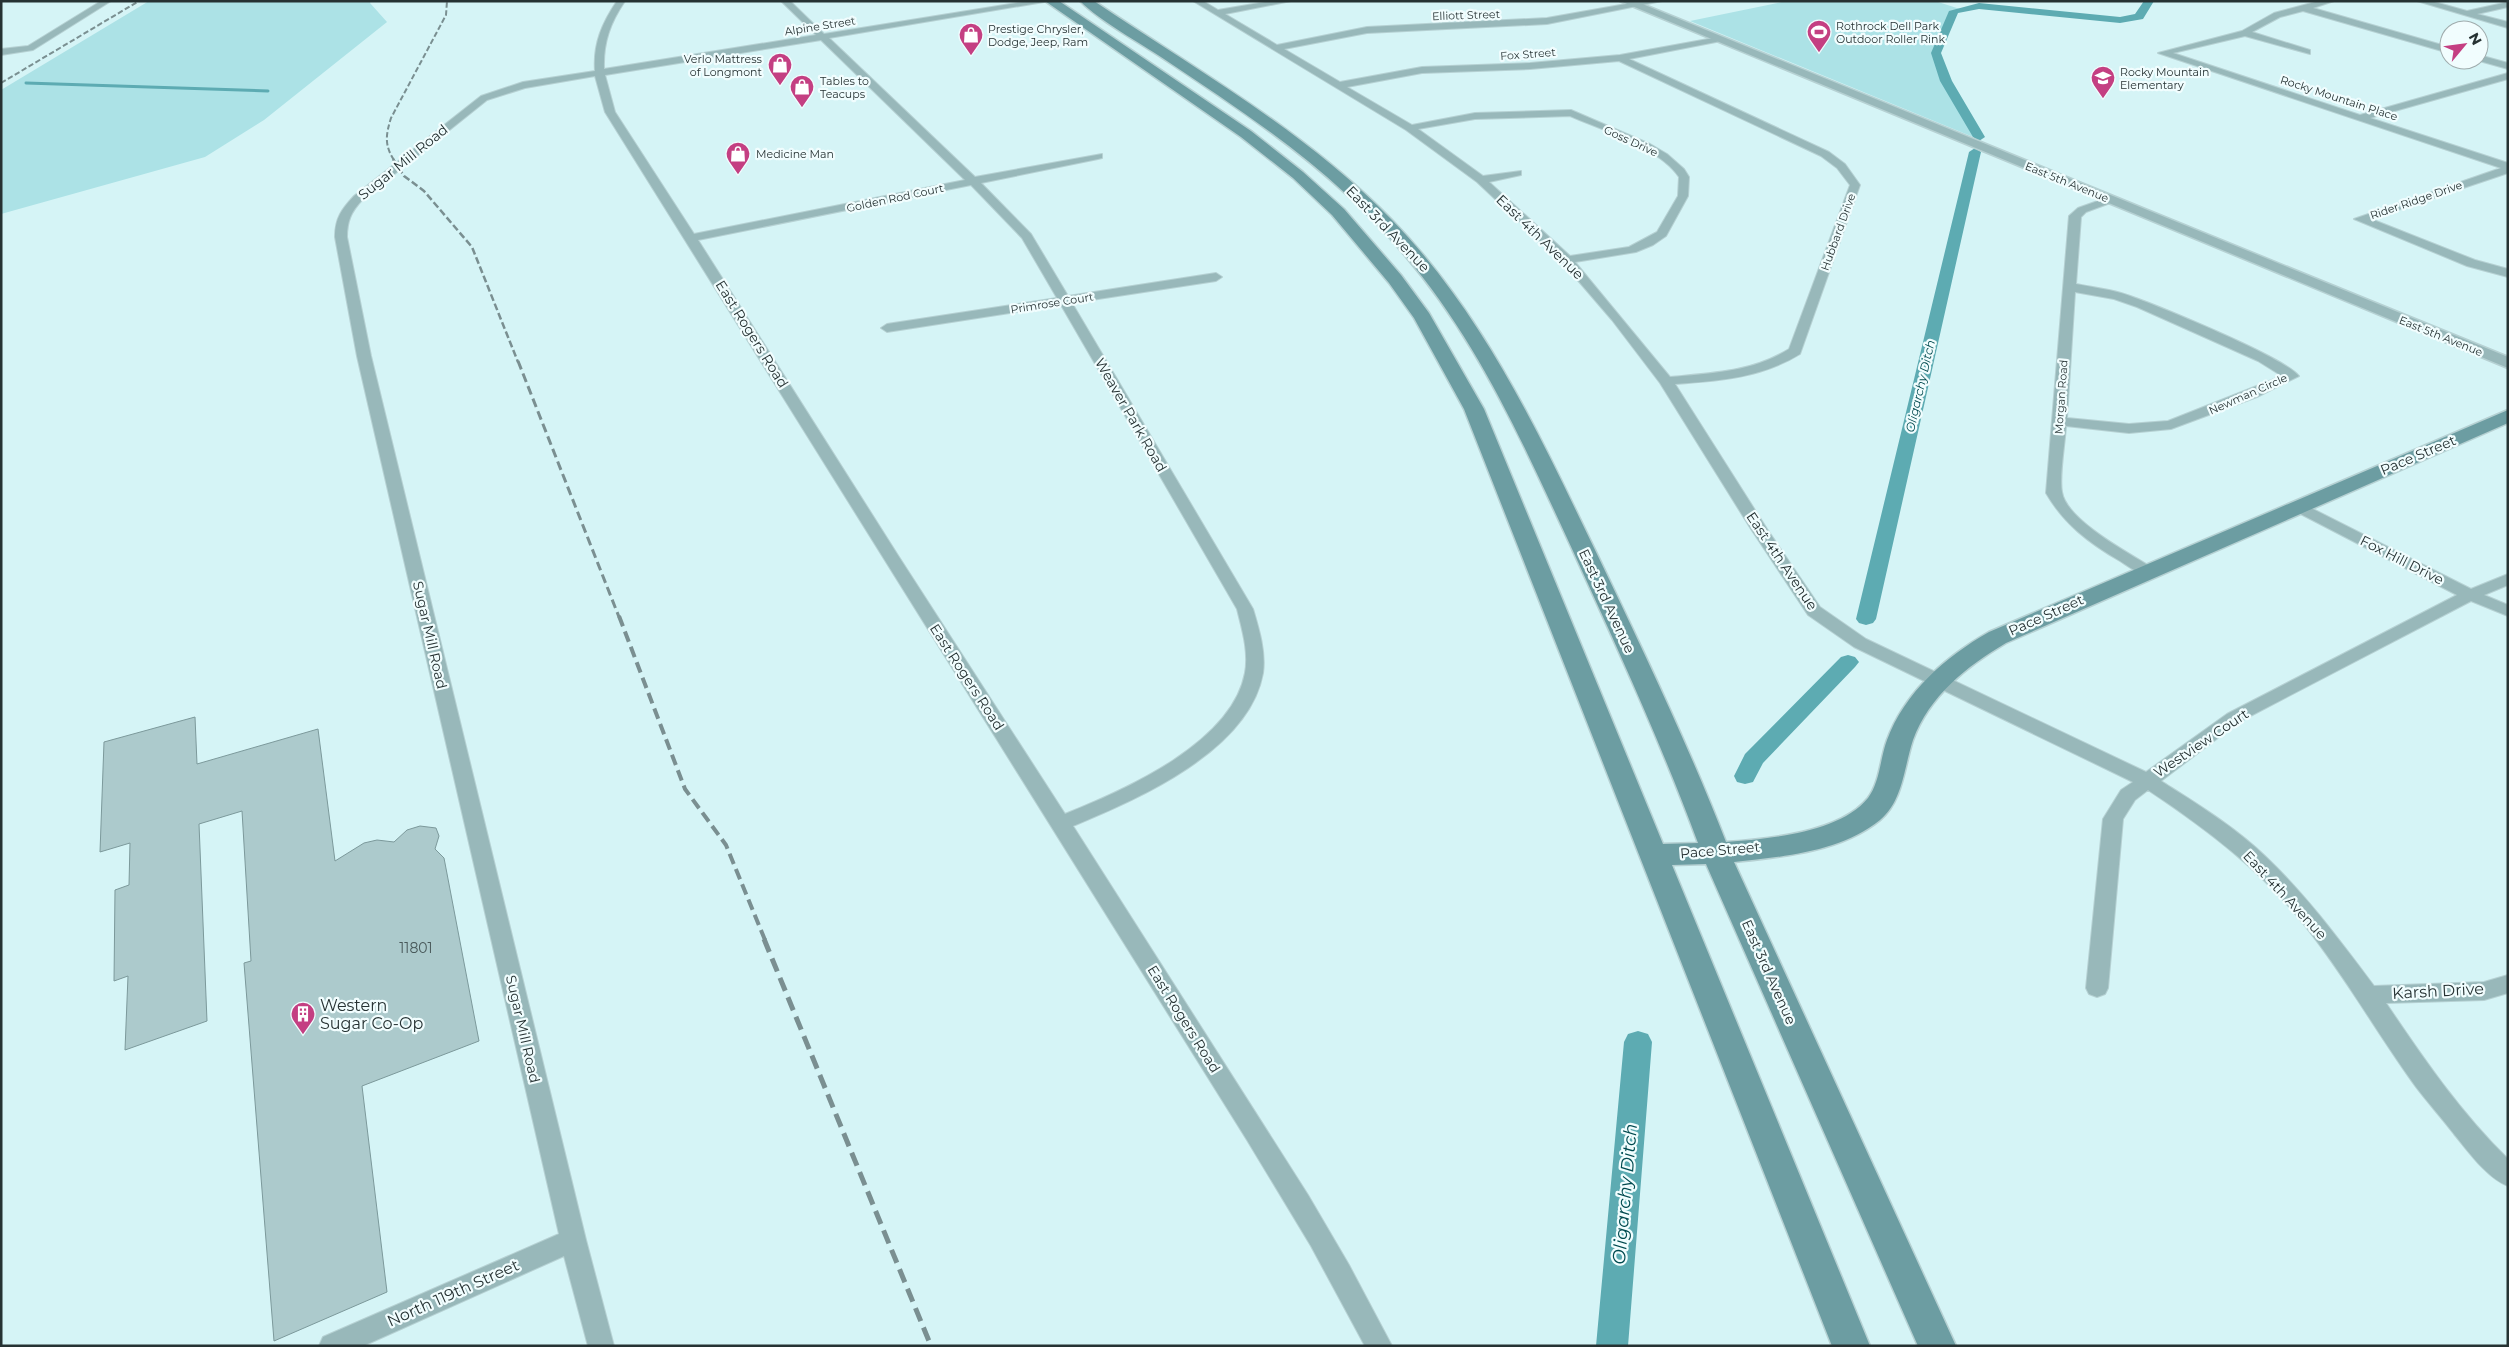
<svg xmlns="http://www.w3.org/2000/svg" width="2509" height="1347" viewBox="0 0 2509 1347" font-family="Montserrat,sans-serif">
	<rect width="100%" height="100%" fill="#d5f4f6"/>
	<!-- green -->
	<path fill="#ace2e6" d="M149 1H371L370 3 387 22 264 120 205 157 1 214V90Z
		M1787 1H1935L1960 9 1954 11 1936 53 1946 81 1978 139 1690 21Z"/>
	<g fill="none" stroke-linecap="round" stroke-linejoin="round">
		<!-- stream -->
		<path stroke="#5dabb2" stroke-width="3" d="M26 83 268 91"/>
		<!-- canal -->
		<path fill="#5dabb2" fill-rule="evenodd" d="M2144 1H2154L2143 19 2120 23 1979 9 1958 13 1941 53 1952 81 1985 137 1979 141 1973 137 1940 81 1931 53 1949 11 1979 3 2120 17 2135 14Z
			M1975 148 1981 152 1876 619 1873 623 1866 625 1859 623 1856 619 1969 152Z
			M1848 655 1855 657 1859 662 1855 667 1763 763 1753 782 1745 784 1737 782 1734 776 1745 754 1841 657Z
			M1638 1031 1648 1034 1652 1042 1628 1346H1596L1624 1042 1628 1034Z"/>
	</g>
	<!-- building -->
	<path fill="#accacc" stroke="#7c999b" d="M195 717 197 764 318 729 335 861 364 843 377 840 394 842 407 830 420 826 436 828 439 836 435 849 444 858 479 1041 362 1086 387 1292 274 1341 244 963 251 961 242 811 199 824 207 1021 125 1050 128 976 114 981 115 890 129 885 130 843 100 852 104 742Z"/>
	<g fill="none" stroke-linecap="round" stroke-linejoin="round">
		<defs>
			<path id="minor" d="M101 1H111L33 50 1 55V49L28 46Z
				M617 1H625C610 23 603 43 604 69L816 35 781 1H790L824 34 1029 1H1050L829 38 975 177 1102 154V158L1098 159 981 183 1031 234 1068 296 1216 273 1222 277 1216 281 1072 303 1253 609C1259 629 1266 652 1263 673 1249 751 1138 799 1073 826L1308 1195 1349 1265 1392 1346H1365L1311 1246 1247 1140 605 112 595 76 525 88 487 100 362 200C351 212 347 221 347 237L371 356 586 1240 614 1346H588L564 1256 363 1346H319L323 1337 559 1234 357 356 335 237C335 218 342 209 354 196L481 96 523 82 595 71C593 44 602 23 617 1ZM821 40 965 180 694 234 615 112 605 75ZM971 185 1022 238 1057 298 887 324 881 328 887 332 1061 305 1237 609C1242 629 1249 652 1245 673 1232 743 1125 790 1065 814L899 557 698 240Z
				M1193 1H1203L1218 10 1271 1H1291L1225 14 1277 45 1367 27 1547 18 1643 1H1662L1547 24 1367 33 1284 49 1340 82 1422 67 1530 63 1620 55 1719 37V41L1716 42 1629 59 1829 152 1845 164 1860 185 1800 354C1761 378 1719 381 1675 384L1767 529 1820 607 1866 639 2146 772 2227 714 2457 595 2293 510 2290 507 2293 504H2303L2471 589 2508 574V585L2484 595 2508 605V616L2471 601 2239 722 2161 781C2197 804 2235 827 2266 857 2307 896 2340 941 2374 986L2484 982 2508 975V993L2484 1000 2386 1003C2423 1058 2460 1112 2508 1159V1186C2487 1178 2468 1151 2454 1134 2442 1118 2428 1103 2416 1087 2379 1036 2348 981 2309 931 2265 873 2208 830 2148 790L2135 800 2123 819 2108 988 2105 994 2097 997 2089 994 2086 988 2103 819 2121 790 2133 782 1854 647 1808 615 1751 529 1660 383 1612 320 1563 263 1477 182 1406 130ZM1619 61 1821 156 1837 168 1850 185 1789 349C1752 372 1712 373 1670 377L1575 262 1636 252 1653 245 1666 236 1688 196 1689 177 1684 169 1667 154 1650 144 1571 110 1475 113 1412 125 1347 87 1422 73 1530 69ZM1570 116C1602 130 1659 147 1679 177L1678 196 1657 232 1629 247 1570 256 1489 182 1521 175V171L1483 176 1418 129 1475 119Z
				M2319 1H2334L2313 8 2449 47V53L2303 11 2280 17 2252 32 2310 50V54L2245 36 2173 53 2360 115 2508 73V79L2370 118 2508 163V173L2371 219 2475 260 2508 269V277L2467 266 2354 219 2501 168 2158 53 2242 31 2274 13Z
				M2417 1H2431L2467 11 2508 2V7L2477 14 2508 22V28Z
				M2479 55 2508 63V69L2476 60H2479Z
				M2109 197 2113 198V202L2086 212 2081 217 2076 284C2091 287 2107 289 2121 293 2150 302 2284 357 2299 376L2257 397 2171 429 2129 433 2066 426C2065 444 2059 476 2062 492 2066 520 2130 554 2153 568L2155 571 2147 576C2137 573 2128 566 2120 561 2089 543 2064 524 2046 493L2069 216 2078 208ZM2075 292 2114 299 2137 307 2258 361 2282 376 2168 421 2129 424 2067 418Z"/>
			<path id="tertiary" d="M1620 1H1635L2508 357V368Z"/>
			<path id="secondary" d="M1045 1H1059L1251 131 1303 172 1344 209 1401 275 1429 313 1484 409 1663 844 1698 843C1661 743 1617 647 1573 551 1510 415 1459 297 1346 194 1291 143 1227 101 1164 59 1139 42 1101 22 1080 1H1094C1195 69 1305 131 1391 219 1483 313 1538 432 1595 550 1641 646 1687 742 1726 842 1767 839 1840 833 1868 798 1880 782 1880 759 1887 740 1905 692 1945 657 1989 632L2508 410V423L2006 643C1967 666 1929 696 1913 740 1904 767 1903 801 1880 820 1841 852 1781 857 1734 862L1956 1346H1918L1706 864 1672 865 1870 1346H1832L1464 409 1414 318 1389 283 1332 215 1293 178 1241 137Z"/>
		</defs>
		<!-- minor casing -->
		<use href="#minor" stroke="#b6d1d3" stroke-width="2"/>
		<!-- tertiary casing -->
		<use href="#tertiary" stroke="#b6d1d3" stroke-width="3"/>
		<!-- secondary casing -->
		<use href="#secondary" stroke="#b6d1d3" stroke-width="3"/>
		<!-- minor -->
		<use href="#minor" fill="#98b8ba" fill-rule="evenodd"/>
		<!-- tertiary -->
		<use href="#tertiary" fill="#98b8ba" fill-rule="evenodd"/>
		<!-- secondary -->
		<use href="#secondary" fill="#6c9da2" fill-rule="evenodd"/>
		<!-- rail-far4 -->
		<path stroke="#7a8f91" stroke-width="2" stroke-dasharray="5.5 2.5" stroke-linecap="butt" d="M1 83 139 1
			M394 160C384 145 386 134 391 118L446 15 447 1"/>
		<!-- rail-far3 -->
		<path stroke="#7a8f91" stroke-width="2.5" stroke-dasharray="7 3" stroke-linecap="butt" d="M393 159 404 176 424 191 472 247 518 362"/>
		<!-- rail-far2 -->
		<path stroke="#7a8f91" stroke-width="3" stroke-dasharray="9 4.5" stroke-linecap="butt" d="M518 361 619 617"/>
		<!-- rail-far1 -->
		<path stroke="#7a8f91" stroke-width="4" stroke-dasharray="11 5.5" stroke-linecap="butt" d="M619 616 685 789 726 845 765 940"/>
		<!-- rail -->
		<path stroke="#7a8f91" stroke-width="5" stroke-dasharray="14 7" stroke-linecap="butt" d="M764 939 931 1346"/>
	</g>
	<!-- icons -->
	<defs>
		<symbol id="stadium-pin" viewBox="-11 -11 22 30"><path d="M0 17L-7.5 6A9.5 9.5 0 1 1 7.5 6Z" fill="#c43f82" stroke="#f1fdfe"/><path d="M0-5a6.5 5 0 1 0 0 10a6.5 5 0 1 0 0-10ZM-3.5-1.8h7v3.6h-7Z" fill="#fff"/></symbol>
		<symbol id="shop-pin" viewBox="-11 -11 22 30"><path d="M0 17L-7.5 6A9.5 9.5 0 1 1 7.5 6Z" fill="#c43f82" stroke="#f1fdfe"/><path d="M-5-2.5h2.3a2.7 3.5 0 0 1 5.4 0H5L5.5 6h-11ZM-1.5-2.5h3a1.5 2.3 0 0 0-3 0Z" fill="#fff"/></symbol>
		<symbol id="school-pin" viewBox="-11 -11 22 30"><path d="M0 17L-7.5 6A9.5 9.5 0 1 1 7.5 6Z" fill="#c43f82" stroke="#f1fdfe"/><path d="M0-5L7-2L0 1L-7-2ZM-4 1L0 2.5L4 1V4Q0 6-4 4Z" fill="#fff"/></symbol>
		<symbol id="building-pin" viewBox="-11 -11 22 30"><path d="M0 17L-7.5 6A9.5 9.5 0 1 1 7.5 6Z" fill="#c43f82" stroke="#f1fdfe"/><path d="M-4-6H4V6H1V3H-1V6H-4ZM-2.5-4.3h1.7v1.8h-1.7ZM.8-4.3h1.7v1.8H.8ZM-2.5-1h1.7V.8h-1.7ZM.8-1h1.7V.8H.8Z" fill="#fff"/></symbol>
	</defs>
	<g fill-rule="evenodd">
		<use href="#stadium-pin" x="1805" y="18" width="28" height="38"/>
		<use href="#shop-pin" x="957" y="21" width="28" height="38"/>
		<use href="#shop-pin" x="766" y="51" width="28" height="38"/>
		<use href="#school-pin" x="2089" y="64" width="28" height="38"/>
		<use href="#shop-pin" x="788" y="73" width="28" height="38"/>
		<use href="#shop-pin" x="724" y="140" width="28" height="38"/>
		<use href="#building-pin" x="289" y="1000" width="28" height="38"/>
	</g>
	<g text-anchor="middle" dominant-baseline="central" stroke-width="4.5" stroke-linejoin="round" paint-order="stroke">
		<!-- far-street labels -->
		<g font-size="11" fill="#263233" stroke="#f1fdfe">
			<text transform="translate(1466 15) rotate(-2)">Elliott Street</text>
			<text transform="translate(820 26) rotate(-9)">Alpine Street</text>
			<text transform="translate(1528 54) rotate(-4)">Fox Street</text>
			<text transform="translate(2339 98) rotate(18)">Rocky Mountain Place</text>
			<text transform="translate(1631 141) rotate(25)">Goss Drive</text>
			<text transform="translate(2067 182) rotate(22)">East 5th Avenue</text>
			<text transform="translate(895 198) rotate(-12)">Golden Rod Court</text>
			<text transform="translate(2416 200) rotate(-19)">Rider Ridge Drive</text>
			<text transform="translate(1838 232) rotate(-70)">Hubbard Drive</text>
			<text transform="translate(1052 303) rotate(-9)">Primrose Court</text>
			<text transform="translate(2441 336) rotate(22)">East 5th Avenue</text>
			<text transform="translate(2248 394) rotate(-24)">Newman Circle</text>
			<text transform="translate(2061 397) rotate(-86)">Morgan Road</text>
		</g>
		<!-- far-poi labels -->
		<g font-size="11" fill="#263233" stroke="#f1fdfe" text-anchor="start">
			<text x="1836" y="26">Rothrock Dell Park<tspan x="1836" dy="13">Outdoor Roller Rink</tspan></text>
			<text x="988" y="29">Prestige Chrysler,<tspan x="988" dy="13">Dodge, Jeep, Ram</tspan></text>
			<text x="762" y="59" text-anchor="end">Verlo Mattress<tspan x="762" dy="13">of Longmont</tspan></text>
			<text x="2120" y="72">Rocky Mountain<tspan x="2120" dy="13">Elementary</tspan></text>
			<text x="820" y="81">Tables to<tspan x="820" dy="13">Teacups</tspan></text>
			<text x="756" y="154">Medicine Man</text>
		</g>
		<!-- far-water labels -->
		<g font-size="12" font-style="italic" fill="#004a4f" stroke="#f1fdfe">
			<text transform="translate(1920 386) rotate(-77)">Oligarchy Ditch</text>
		</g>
		<!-- street labels -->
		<g font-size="14" fill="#263233" stroke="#f1fdfe">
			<text transform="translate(403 162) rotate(-39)">Sugar Mill Road</text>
			<text transform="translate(1388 229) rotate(46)">East 3rd Avenue</text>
			<text transform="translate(1540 237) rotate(44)">East 4th Avenue</text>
			<text transform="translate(752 334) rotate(58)">East Rogers Road</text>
			<text transform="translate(1131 415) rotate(60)">Weaver Park Road</text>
			<text transform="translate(2418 455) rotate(-23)">Pace Street</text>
			<text transform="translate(2402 560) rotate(27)">Fox Hill Drive</text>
			<text transform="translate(1782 561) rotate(56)">East 4th Avenue</text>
			<text transform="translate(1607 601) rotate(65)">East 3rd Avenue</text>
			<text transform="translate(2046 615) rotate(-24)">Pace Street</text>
			<text transform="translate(430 635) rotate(77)">Sugar Mill Road</text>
			<text transform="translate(967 677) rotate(57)">East Rogers Road</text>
			<text transform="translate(2201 743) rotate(-34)">Westview Court</text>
			<text transform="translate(1720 850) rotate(-5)">Pace Street</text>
			<text transform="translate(2285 895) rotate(47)">East 4th Avenue</text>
			<text transform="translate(1769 972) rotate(66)">East 3rd Avenue</text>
			<text transform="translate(1184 1019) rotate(58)">East Rogers Road</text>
			<text transform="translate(523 1029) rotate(77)">Sugar Mill Road</text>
		</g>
		<!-- near-number labels -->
		<g font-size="14" fill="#485859">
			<text x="416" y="948">11801</text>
		</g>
		<!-- near-street labels -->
		<g font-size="16" fill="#263233" stroke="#f1fdfe">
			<text transform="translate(2438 991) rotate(-3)">Karsh Drive</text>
			<text transform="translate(453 1293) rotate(-24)">North 119th Street</text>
		</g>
		<!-- near-poi labels -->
		<g font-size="16" fill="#263233" stroke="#f1fdfe" text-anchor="start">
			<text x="320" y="1005">Western<tspan x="320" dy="18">Sugar Co-Op</tspan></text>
		</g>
		<!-- near-water labels -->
		<g font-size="18" font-style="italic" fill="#004a4f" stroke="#f1fdfe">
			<text transform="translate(1625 1194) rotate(-85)">Oligarchy Ditch</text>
		</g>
	</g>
	<!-- border -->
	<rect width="2509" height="1347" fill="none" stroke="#263233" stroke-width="5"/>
	<!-- north arrow -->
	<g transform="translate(2464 45) rotate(61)"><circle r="24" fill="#f1fdfe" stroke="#a0acad"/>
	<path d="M0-4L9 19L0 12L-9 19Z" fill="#c43f82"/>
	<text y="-8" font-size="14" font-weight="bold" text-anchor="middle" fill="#263233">N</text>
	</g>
</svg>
